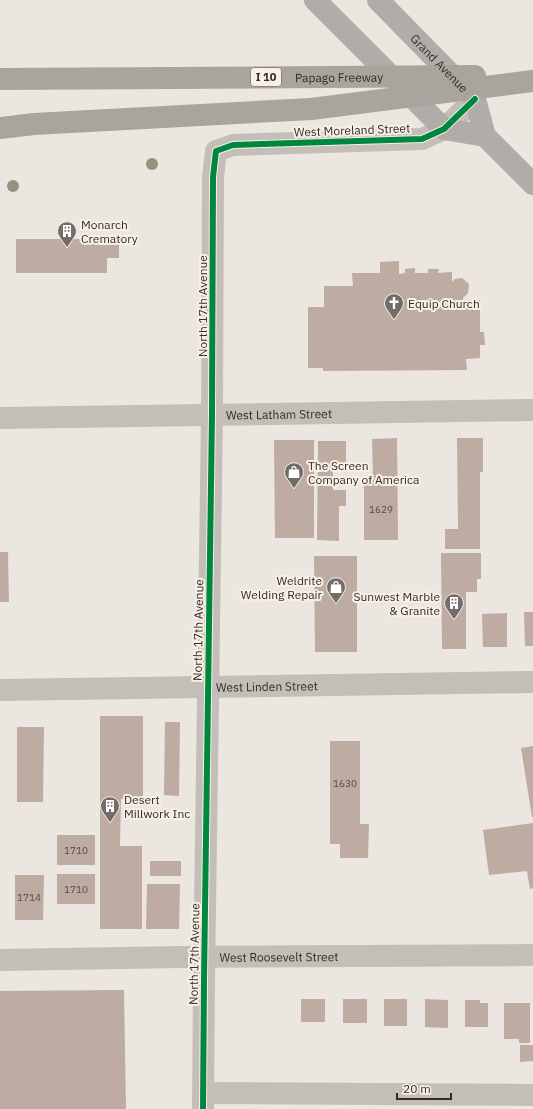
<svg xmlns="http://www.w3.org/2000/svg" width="533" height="1109" viewBox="0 0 533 1109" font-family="'IBM Plex Sans',sans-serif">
	<rect width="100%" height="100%" fill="#ebe6e0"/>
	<!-- building -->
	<path fill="#beaba2" d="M16 239H119V258H107V273H16Z
		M399 261V274L405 273V269L415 268V273H428V269H439L438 273 452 272V282L455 279 462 278 469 284 468 293 463 298V300H480V332H484L485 345H480V358L466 359 467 370 323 371V368H308V307H324V286H353L352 273H380V262Z
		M397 438 398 540H364V478H373L372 439Z
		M457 438H483V472H480V549H445V529H458Z
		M274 440H314V538H275Z
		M318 441H346V469H333V490H346V506H339V541L317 540Z
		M0 552H8L9 602H0Z
		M441 553H481V579H477V592H466V649H442Z
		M314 556H357V652H315Z
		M524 612H533V646H525Z
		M507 613V647H483L482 614Z
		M100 716H143V799H121L120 846H142V929H100Z
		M165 722H180L179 796 164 795Z
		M17 727H44L43 802H17Z
		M330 741H360V824H369L368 858H340V844H330Z
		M533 746V817H532L521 748Z
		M533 823V888L530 889 527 871 489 875 483 830Z
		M57 835H95V865H57Z
		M150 861H181V876H150Z
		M57 874H95V904H57Z
		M15 875H44L43 920H15Z
		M147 884H180L179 929H146Z
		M124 990 126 1109H0V991Z
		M301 999H325V1022H301Z
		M343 999H367V1023H343Z
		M384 999H407V1026H384Z
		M425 999 448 1000V1028L425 1027Z
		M465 1000H480V1003H488V1027H465Z
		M504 1003H530V1043H519V1039H504Z
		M520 1045H533V1061L520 1062Z"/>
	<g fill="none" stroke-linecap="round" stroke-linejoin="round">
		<!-- minor -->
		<g stroke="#c4beb8" stroke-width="22">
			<path id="s1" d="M0 418 533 410"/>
			<path id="s2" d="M0 690 533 682"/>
			<path id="s3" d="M0 960 181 957 533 955"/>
			<path d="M204 1093 533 1095"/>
			<path d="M203 1109 204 980 212 414 213 177 216 151 233 145 422 139 444 129 475 99"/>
		</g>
		<!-- major -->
		<g stroke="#b2aca8" stroke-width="22">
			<path d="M315 0 444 129 485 136"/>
			<path id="s4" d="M378 0 475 99 485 136 533 184"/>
		</g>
		<!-- highway-bridge -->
		<g stroke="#aaa49f" stroke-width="22">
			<path id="s5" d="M0 79 475 76"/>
			<path d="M0 128 34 124 311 109 533 81"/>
		</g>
		<defs>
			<path id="cycleway" d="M203 1109 204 980 212 414 213 177 216 151 233 145 422 139 444 129 475 99"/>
		</defs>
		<!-- cycleway casing -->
		<use href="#cycleway" stroke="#f8f0e7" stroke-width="8"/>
		<!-- cycleway -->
		<use href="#cycleway" stroke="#00873e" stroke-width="6"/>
	</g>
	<!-- trees -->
	<g fill="#8f947e">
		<circle cx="152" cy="164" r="6"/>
		<circle cx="13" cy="186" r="6"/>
	</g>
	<!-- icons -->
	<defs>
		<symbol id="building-pin" viewBox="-11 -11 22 30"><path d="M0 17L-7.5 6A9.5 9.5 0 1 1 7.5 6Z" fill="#746c68" stroke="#f8f0e7"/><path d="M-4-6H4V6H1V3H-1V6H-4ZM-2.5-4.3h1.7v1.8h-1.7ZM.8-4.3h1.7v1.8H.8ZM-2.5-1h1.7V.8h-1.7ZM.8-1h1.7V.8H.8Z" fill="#fff"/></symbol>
		<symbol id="church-pin" viewBox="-11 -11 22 30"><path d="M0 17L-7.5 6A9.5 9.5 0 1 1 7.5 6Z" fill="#746c68" stroke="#f8f0e7"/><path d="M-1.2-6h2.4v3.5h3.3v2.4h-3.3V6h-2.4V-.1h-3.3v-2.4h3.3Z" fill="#fff"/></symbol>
		<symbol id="shop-pin" viewBox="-11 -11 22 30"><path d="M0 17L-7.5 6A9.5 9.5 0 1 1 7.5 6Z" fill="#746c68" stroke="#f8f0e7"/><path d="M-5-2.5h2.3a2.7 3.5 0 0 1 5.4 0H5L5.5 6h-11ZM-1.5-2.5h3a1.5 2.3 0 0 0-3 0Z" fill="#fff"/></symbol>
	</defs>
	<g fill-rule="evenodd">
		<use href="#building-pin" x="56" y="220" width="22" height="30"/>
		<use href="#church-pin" x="383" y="292" width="22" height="30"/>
		<use href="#shop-pin" x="283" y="461" width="22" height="30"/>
		<use href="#shop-pin" x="325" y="576" width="22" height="30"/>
		<use href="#building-pin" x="443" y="592" width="22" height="30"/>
		<use href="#building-pin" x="99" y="795" width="22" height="30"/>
	</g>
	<g text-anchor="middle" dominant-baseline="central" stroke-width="4" stroke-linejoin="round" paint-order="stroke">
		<!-- number labels -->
		<g font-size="10" fill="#564b46">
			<text x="381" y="509">1629</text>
			<text x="345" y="783">1630</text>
			<text x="76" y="850">1710</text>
			<text x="76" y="889">1710</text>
			<text x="29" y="897">1714</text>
		</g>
		<!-- shield labels -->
		<rect fill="#f8f0e7" stroke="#6f6661" stroke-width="1" x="251" y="68" width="30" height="18" rx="3"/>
		<g font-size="11" font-weight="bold" fill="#342b27">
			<text x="266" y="77">I 10</text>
		</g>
		<!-- street labels -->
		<g font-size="12" fill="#342b27" stroke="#f8f0e7">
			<text stroke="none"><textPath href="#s4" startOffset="88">Grand Avenue</textPath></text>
			<text stroke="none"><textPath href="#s5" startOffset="339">Papago Freeway</textPath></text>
			<text transform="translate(352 130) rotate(-2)">West Moreland Street</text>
			<text transform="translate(202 306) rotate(-90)">North 17th Avenue</text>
			<text stroke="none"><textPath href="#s1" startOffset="279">West Latham Street</textPath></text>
			<text transform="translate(198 630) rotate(-89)">North 17th Avenue</text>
			<text stroke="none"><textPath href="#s2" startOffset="267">West Linden Street</textPath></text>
			<text transform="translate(194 954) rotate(-89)">North 17th Avenue</text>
			<text stroke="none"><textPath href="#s3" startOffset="279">West Roosevelt Street</textPath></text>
		</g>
		<!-- poi labels -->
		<g font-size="12" fill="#342b27" stroke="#f8f0e7" text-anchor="start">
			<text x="81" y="224">Monarch<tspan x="81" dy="14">Crematory</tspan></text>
			<text x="408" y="303">Equip Church</text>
			<text x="308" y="465">The Screen<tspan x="308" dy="14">Company of America</tspan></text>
			<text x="322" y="580" text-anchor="end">Weldrite<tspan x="322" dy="14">Welding Repair</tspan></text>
			<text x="440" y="596" text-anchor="end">Sunwest Marble<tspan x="440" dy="14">&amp; Granite</tspan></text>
			<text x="124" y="799">Desert<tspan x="124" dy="14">Millwork Inc</tspan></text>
		</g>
	</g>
	<!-- scale -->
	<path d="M397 1093v6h54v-6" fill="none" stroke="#342b27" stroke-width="2"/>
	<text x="403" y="1093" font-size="12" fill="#342b27" stroke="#f8f0e7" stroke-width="3" paint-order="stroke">20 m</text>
</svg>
